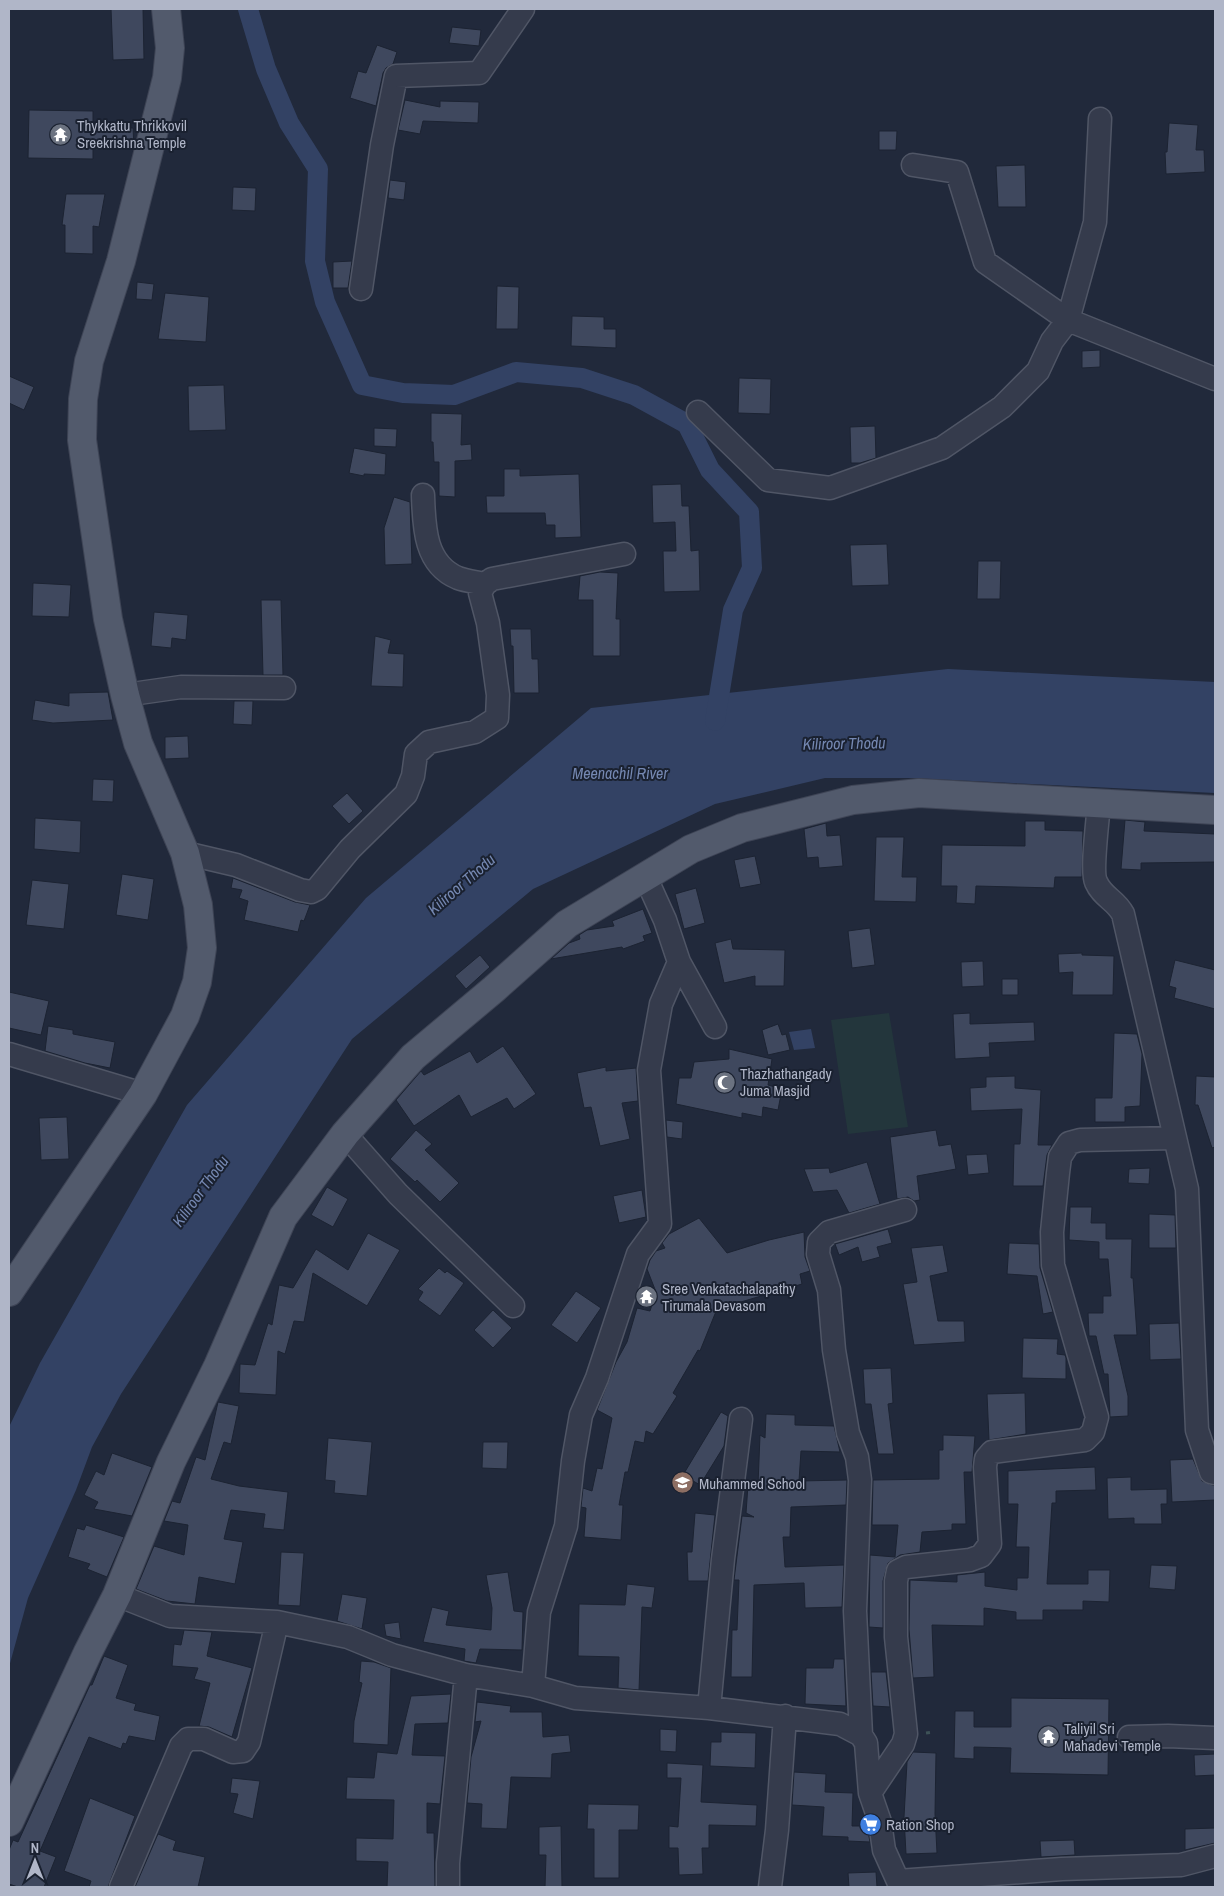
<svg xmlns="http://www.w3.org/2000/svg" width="1224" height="1896" viewBox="0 0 1224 1896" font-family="'Archivo Narrow',sans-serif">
	<rect width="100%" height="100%" fill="#21293b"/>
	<!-- green -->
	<path fill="#23363c" d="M889 1013 908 1127 848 1134 831 1020Z"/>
	<!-- water -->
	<path fill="#334264" d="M948 669 1215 682V793L912 778H825L715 804 533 889 352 1039 121 1394 92 1447 76 1490 28 1598 9 1667V1427L40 1363 187 1105 366 898 591 708Z
		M811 1029 815 1048 794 1050 789 1032Z"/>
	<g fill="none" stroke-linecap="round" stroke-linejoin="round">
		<!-- canal -->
		<path stroke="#334264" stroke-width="20" d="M248 9 266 69 289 123 318 169 315 261 325 302 362 385 403 393 454 395 516 372 582 378 634 395 687 424 710 470 749 512 752 568 733 610 715 721"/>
	</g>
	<!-- building -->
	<path fill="#3f485e" stroke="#1c2332" d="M111 9H143L144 59 113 60Z
		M452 27 481 30 479 46 449 43Z
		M377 45 397 52 393 64 386 68 383 73 376 106 350 98 358 71 366 73Z
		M405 100 440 107V101L479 102 478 123 423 121 420 134 398 130Z
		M29 110 93 111V127L133 128 134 147H93V159L28 158Z
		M1169 123 1198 125 1196 150H1204L1205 172 1166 174 1165 152H1167Z
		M879 131H897L896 150H879Z
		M1025 165 1026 207H998L996 166Z
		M390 180 406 182 404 200 388 198Z
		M233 187 256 188 255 211 232 210Z
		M66 194H105L99 227 93 226V254L65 253V225H62Z
		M352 261 348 288H333V262Z
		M137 282 154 284 152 300 136 299Z
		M497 286 519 287 518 329H496Z
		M165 293 209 297 206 342 158 339Z
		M572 316 604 317V329H616V348L571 346Z
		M1100 350V367L1082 368V351Z
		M9 376 34 387 24 410 9 403Z
		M739 378 771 379 770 414 738 413Z
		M224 385 226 430 189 431 188 386Z
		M431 413 462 414 461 445 471 444 472 460 455 461V497L439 496V462H434L433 442H431Z
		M875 426 876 458 860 463H851L850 427Z
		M374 428 397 429 396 447 374 446Z
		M354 448 386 454 385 475 364 474V476L349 473Z
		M504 469H520V476L579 474 581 537 555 538V525H546L545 513H487L486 496H504Z
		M681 484 682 506H689L691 551 699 550 700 591 664 592 663 551H676L675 522 653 523 652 485Z
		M394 497 410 502 412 564 385 565 384 528Z
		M887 544 889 585 852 586 850 545Z
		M978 561H1001L1000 599H977Z
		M600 572 618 573 616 619H620V656H593V600H578L580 576Z
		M33 583 71 585 69 617 32 616Z
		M261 600H281L283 675H263Z
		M154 612 188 615 186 640 172 638 171 648 151 646Z
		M510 629H531L532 659H538L539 693H514L513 646H511Z
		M375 636 391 640 388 653 404 654 403 687 371 686Z
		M108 692 113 720 53 723 32 720 35 700 69 706V693Z
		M234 701H253L252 725 233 724Z
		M188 736 189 758 165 759V737Z
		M93 779 114 780 113 802 92 801Z
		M347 793 363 811 349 824 332 806Z
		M35 818 81 821 80 853 34 849Z
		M1125 820 1145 822 1144 831 1215 834V862L1141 863V870L1121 869Z
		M1025 821H1045V830L1083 831 1082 877H1055L1054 888 976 886 975 904 956 903 957 886H941L942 845 1025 846Z
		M826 823 827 836 840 835 843 866 819 868 818 857 807 858 804 829Z
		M876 837H904L902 877H917L916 902 874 901Z
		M755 856 761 884 740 888 734 860Z
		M122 874 154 879 148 920 116 915Z
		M233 878 295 902 310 905 304 921 301 920 298 932 244 920 248 901 239 898 242 890 231 888Z
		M32 880 69 884 64 929 26 925Z
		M696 888 705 923 684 929 675 894Z
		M643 909 652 933 643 936 645 941 623 949 622 947 551 959 569 943 580 939 579 935 587 930 614 926 612 921Z
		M870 928 875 965 852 968 848 931Z
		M731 939 733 949 785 950 784 986H755V976L724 983 715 943Z
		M1082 953V955L1114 956 1113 995H1072L1073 972 1059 973 1058 954Z
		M480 955 490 967 466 989 455 976Z
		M1175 960 1215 970V1009L1174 998 1176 988 1169 986Z
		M983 961 984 986 962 987 961 962Z
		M1002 979H1018V995H1002Z
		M9 992 49 1001 41 1035 9 1028Z
		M970 1013V1024L1034 1022 1035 1041 989 1043 990 1057 955 1059 953 1014Z
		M778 1024 782 1035 786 1034 790 1050 768 1055 762 1030Z
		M48 1026 73 1030V1034L115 1042 110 1068 85 1063 45 1051Z
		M1114 1033 1137 1034 1142 1054 1140 1106 1125 1107V1122H1095V1098H1112Z
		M503 1046 536 1094 514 1109 507 1098 471 1117 459 1095 414 1126 396 1100 421 1071 424 1075 470 1051 477 1063Z
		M729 1049 772 1059 768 1085 782 1089 778 1110 763 1107 762 1117 742 1113V1118L676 1104 679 1078H691L694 1062 729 1059Z
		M606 1067V1071L636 1068 638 1101 622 1103 630 1139 600 1146 591 1107 584 1108 577 1073Z
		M1015 1076V1088L1041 1090 1038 1145H1052L1047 1155 1043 1186H1013L1014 1144H1020L1022 1109 971 1111 970 1088 986 1087V1077Z
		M1196 1076 1215 1077V1147L1212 1148 1198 1105H1195Z
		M67 1117 69 1159 41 1160 39 1118Z
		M666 1120 683 1122 682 1139 667 1137Z
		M416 1130 432 1144 425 1150 459 1183 440 1202 417 1180 415 1182 390 1159Z
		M936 1130 939 1146 951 1144 956 1169 917 1176 920 1200 914 1201 908 1197 897 1199 890 1137Z
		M987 1154 989 1173 968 1175 966 1155Z
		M867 1162 880 1204 849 1213 837 1190 813 1192 804 1169 829 1168 830 1173Z
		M1150 1168 1149 1184 1128 1183 1129 1169Z
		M327 1187 348 1199 333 1227 311 1215Z
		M642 1190 646 1217 619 1223 613 1196Z
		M1070 1207H1092L1091 1223H1106V1239H1132L1131 1278H1133L1137 1335H1114L1128 1396V1416L1110 1417 1108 1374H1104L1096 1336H1089L1088 1313H1103V1296H1111L1108 1259H1099V1242L1069 1240Z
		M1149 1214 1175 1215 1176 1248H1149Z
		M699 1218 727 1253 769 1240 804 1232 805 1257 810 1271 800 1274 802 1284 717 1309 700 1351 698 1350 673 1393 677 1396 653 1434 646 1431 644 1443 635 1441 628 1472H625L619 1505H623L621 1540 584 1537 586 1508 581 1507 583 1488 592 1491 597 1468 602 1469 612 1418 597 1410 616 1362 627 1342 637 1308 650 1311 656 1292 647 1269 650 1260 656 1251 665 1248 662 1243 669 1234Z
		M888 1229 892 1243 877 1247 880 1257 862 1262 858 1247 839 1255 835 1244Z
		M368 1233 400 1250 367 1306 313 1273 304 1322 294 1321 285 1354 278 1351 276 1395 239 1393 240 1364 255 1365 268 1323 272 1325 279 1285 293 1288 316 1249 348 1270Z
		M1009 1243 1039 1244 1040 1268 1053 1312 1043 1314 1037 1276 1007 1274Z
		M943 1245 948 1272 930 1276 938 1321H964L965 1342 914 1345 903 1284 917 1282 911 1248Z
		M439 1268 445 1273 447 1271 464 1283 440 1316 418 1300 423 1292 418 1289Z
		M576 1291 601 1308 577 1343 551 1325Z
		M493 1310 512 1328 493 1348 474 1330Z
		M1179 1323 1181 1359 1150 1360 1149 1324Z
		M1023 1338 1058 1339 1057 1354 1065 1355 1066 1358V1379L1022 1378Z
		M891 1368 893 1403 888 1404 894 1454H878L871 1404H865L863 1369Z
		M1025 1393 1026 1434 989 1440 987 1394Z
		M218 1402 239 1406 231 1444 224 1442 211 1479 239 1486 288 1492 284 1530 263 1528 265 1514 231 1510 224 1539 243 1542 235 1584 199 1577 195 1604 167 1601 136 1589 154 1546 184 1555 188 1525 164 1521 172 1501 180 1503 196 1457 205 1460Z
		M721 1412 728 1416 724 1446 700 1485 683 1475Z
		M766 1414 795 1415V1425L834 1426 840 1452 801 1451 799 1481 847 1480 846 1505 791 1507 790 1537H783L785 1567 844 1565 842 1607 805 1608 804 1583 754 1585 752 1677H731L732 1630H737L739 1580H734L742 1516 754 1517 746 1513 748 1485H758L760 1435 765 1438Z
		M943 1435 975 1436 972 1472H964L966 1524H952V1530L922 1532 920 1552 900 1555 888 1563 883 1581V1628L869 1627 870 1555 895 1557 898 1525H872L873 1480 939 1479V1450H943Z
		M328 1438 372 1442 367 1496 334 1493 335 1481 325 1480Z
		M483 1442H508L507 1469 482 1468Z
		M112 1453 152 1467 132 1516 94 1509 98 1502 84 1495 96 1471 104 1475Z
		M1193 1459 1202 1481 1215 1486V1500L1172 1502 1170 1460Z
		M1095 1467 1096 1490 1056 1491V1503H1052L1047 1584H1088V1570H1110L1109 1602 1083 1601V1610H1043V1620H1016V1612L984 1608V1626L932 1625 934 1677 913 1678 909 1629 910 1580 957 1582V1575L985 1572V1586L1017 1590V1578H1028L1029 1547H1016L1018 1504H1008V1471Z
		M1131 1477V1490L1167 1489V1504H1161L1162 1524H1134V1518L1108 1519 1107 1478Z
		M695 1513 715 1515 708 1581H688L687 1552H692Z
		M86 1525 124 1537 107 1577 87 1569 90 1564 68 1557 77 1528 84 1530Z
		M281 1552 304 1553 300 1606 278 1605Z
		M1151 1565 1177 1566 1175 1590 1149 1588Z
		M508 1572 514 1611 523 1612 522 1650 480 1649 476 1663 464 1661 465 1649 423 1642 432 1607 449 1611 446 1625 491 1630 492 1608 486 1575Z
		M627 1584 655 1587 652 1608 642 1607 639 1690 618 1688 619 1657 578 1656 579 1604 625 1605Z
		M342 1594 367 1598 362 1629 337 1621Z
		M399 1622 401 1639 386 1636 384 1624Z
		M184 1630 212 1632 207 1656 252 1668 232 1737 209 1727 199 1726 210 1683 194 1679 198 1668 172 1666 174 1644 181 1645Z
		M104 1656 128 1665 116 1698 136 1704 134 1710 160 1716 155 1741 129 1736 126 1744 123 1743 121 1749 89 1737 40 1851 56 1857 44 1887H18L9 1884V1850L13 1840 18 1842 90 1685H92Z
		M834 1659H844L846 1706 805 1704 806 1668H833Z
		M361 1661 374 1662 391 1668 388 1745 353 1743 354 1721 362 1683 359 1682Z
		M871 1672H886L890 1707 873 1706Z
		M451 1694 448 1723 415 1724 412 1755 445 1756 440 1804 427 1803V1833H434L435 1887H387L388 1862 356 1861V1838L393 1839 394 1800 346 1799 347 1777 374 1778 377 1752 397 1754 411 1696Z
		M1011 1698 1109 1699 1108 1775 1010 1773 1011 1748 974 1747V1759L954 1758 955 1711H974V1727H1011Z
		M477 1702 511 1706 510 1712H542L543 1737 569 1735 571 1752 552 1754 551 1778 511 1777 507 1829 481 1828 482 1804 467 1803 471 1757 481 1721 475 1722Z
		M660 1729 677 1730 676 1752 660 1751Z
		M721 1732 756 1733 755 1768 710 1766 711 1742H721Z
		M913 1752 936 1753 935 1814 937 1853 906 1854 904 1817 907 1762Z
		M1215 1754V1775L1195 1776 1194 1755Z
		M667 1763 703 1765 701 1802 757 1805 756 1826 709 1825V1848H702L703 1874 679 1875 678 1848H669V1826L678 1827 681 1778H667Z
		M794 1772 826 1774 825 1792 853 1793 852 1826H867L870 1842 848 1841V1837L822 1836 824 1807 792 1805Z
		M232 1778 260 1781 253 1819 233 1813 238 1794 230 1793Z
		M90 1798 135 1816 108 1887H89L91 1881 64 1871Z
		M588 1804 639 1805 638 1830H619V1878H594V1829H587Z
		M561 1826 562 1887H545L546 1855H539V1827Z
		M1215 1828V1843L1185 1850V1829Z
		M158 1834 176 1841 173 1850 205 1857 198 1887H135Z
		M1074 1840 1075 1855 1041 1857 1040 1841Z
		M876 1872 877 1887H849L848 1873Z"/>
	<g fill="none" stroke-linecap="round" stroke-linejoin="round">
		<defs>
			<path id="minor" d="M913 165 957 172 985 262 1068 320 1215 379
				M361 289 382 145 396 76 479 73 523 9
				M698 412 768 480 830 488 942 448 1002 407 1038 371 1052 341 1068 320 1095 222 1100 119
				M423 495C424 525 424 564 458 578 466 581 476 582 485 584
				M125 695 181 687 284 688
				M1099 803C1098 819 1091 871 1096 882 1103 898 1115 899 1123 914L1187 1189 1197 1430 1211 1472 1215 1473
				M185 853 236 865 300 890 311 892 317 889 350 849 406 794 413 776 416 754 429 742 475 732 497 718 498 695 488 623 480 593 485 584 492 579 624 554
				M646 878 665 920 679 962 715 1027
				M9 1054 143 1094
				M345 1134 398 1194 513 1306
				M117 1595 170 1616 277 1622 348 1637 392 1655 466 1675 533 1686 575 1698 709 1708 840 1724 861 1735 866 1743 870 1793 880 1822 884 1850 898 1881 1062 1869 1181 1865 1215 1856
				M533 1686 539 1612 566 1526 573 1461 581 1415 597 1378 638 1254 660 1224 649 1070 661 1004 679 962
				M709 1708 723 1559 741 1419
				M861 1735 855 1611 860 1480 857 1457 848 1433 834 1350 829 1290 818 1254 819 1242 829 1232 905 1210
				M1129 1737 1168 1736 1215 1738
				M870 1793 903 1744 906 1734 896 1637V1581L898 1571 906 1567 970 1560 981 1556 990 1544 985 1467 986 1459 992 1452 1085 1440 1093 1432 1097 1417 1053 1265 1052 1232 1058 1173 1060 1157 1069 1143 1080 1140 1175 1138
				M121 1887 181 1746 188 1739H204L233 1752 243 1751 249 1742 277 1622
				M448 1887V1863L466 1675
				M770 1887 777 1830 785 1716"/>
			<path id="major" d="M9 1292 143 1094 185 1016 197 982 202 948 198 905 185 853 138 743 125 695 108 619 82 440 83 399 89 361 121 261 167 78 170 48 166 9
				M9 1822 88 1652 117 1595 171 1462 218 1366 283 1217 345 1134 413 1057 494 989 567 924 691 849 742 828 853 800 919 793 1215 810"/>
		</defs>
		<!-- minor casing -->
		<use href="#minor" stroke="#505666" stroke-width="25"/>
		<!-- major casing -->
		<use href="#major" stroke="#3e4455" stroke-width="30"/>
		<!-- path -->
		<path stroke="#3d5257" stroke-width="3" stroke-dasharray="4 4" stroke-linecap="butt" d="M926 1733 933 1732"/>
		<!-- minor -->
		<use href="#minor" stroke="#353b4c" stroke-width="22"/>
		<!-- major -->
		<use href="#major" stroke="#525a6c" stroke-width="28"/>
	</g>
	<!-- icons -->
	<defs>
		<symbol id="temple-disc" viewBox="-11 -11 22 22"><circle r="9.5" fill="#6b7280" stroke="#1a2130"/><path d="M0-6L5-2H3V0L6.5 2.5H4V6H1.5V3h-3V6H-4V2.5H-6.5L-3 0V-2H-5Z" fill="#fff"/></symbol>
		<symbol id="mosque-disc" viewBox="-11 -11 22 22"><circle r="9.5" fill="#6b7280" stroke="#1a2130"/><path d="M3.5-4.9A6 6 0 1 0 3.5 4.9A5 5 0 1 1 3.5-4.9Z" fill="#fff"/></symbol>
		<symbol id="school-disc" viewBox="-11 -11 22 22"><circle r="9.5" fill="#8d6e63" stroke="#1a2130"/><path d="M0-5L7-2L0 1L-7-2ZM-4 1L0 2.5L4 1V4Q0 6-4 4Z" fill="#fff"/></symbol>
		<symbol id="supermarket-disc" viewBox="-11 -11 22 22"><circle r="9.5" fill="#3f7fe0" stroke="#1a2130"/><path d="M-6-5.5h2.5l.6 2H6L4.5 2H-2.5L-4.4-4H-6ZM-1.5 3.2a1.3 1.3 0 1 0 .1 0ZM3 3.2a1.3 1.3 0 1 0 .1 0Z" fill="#fff"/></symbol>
	</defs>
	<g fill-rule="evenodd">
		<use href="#temple-disc" x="48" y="122" width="25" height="25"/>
		<use href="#mosque-disc" x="712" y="1070" width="25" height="25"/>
		<use href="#temple-disc" x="634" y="1284" width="25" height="25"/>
		<use href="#school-disc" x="670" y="1470" width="25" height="25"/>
		<use href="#temple-disc" x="1036" y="1724" width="25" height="25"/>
		<use href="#supermarket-disc" x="858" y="1812" width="25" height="25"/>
	</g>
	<g text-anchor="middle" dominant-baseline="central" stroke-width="4" stroke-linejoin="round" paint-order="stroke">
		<!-- poi labels -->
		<g font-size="15" fill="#b0b6c8" stroke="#1a2130" text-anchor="start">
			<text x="77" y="125">Thykkattu Thrikkovil<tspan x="77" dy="17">Sreekrishna Temple</tspan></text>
			<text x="740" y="1073">Thazhathangady<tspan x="740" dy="17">Juma Masjid</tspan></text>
			<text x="662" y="1288">Sree Venkatachalapathy<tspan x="662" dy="17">Tirumala Devasom</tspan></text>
			<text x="699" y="1483">Muhammed School</text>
			<text x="1064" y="1728">Taliyil Sri<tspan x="1064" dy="17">Mahadevi Temple</tspan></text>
			<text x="886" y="1824">Ration Shop</text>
		</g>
		<!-- water labels -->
		<g font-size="16" font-style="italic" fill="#7588b2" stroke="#1a2130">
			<text transform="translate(844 743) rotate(-1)">Kiliroor Thodu</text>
			<text x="620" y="773">Meenachil River</text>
			<text transform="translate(461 884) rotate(-41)">Kiliroor Thodu</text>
			<text transform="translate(200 1191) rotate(-54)">Kiliroor Thodu</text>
		</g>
	</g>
	<!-- border -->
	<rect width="1224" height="1896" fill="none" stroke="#b0b6c8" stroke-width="20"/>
	<!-- north arrow -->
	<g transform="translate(35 1861)" stroke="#1a2130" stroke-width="4" paint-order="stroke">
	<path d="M0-4L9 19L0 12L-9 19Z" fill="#b0b6c8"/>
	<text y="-8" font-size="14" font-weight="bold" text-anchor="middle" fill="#b0b6c8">N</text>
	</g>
</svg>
